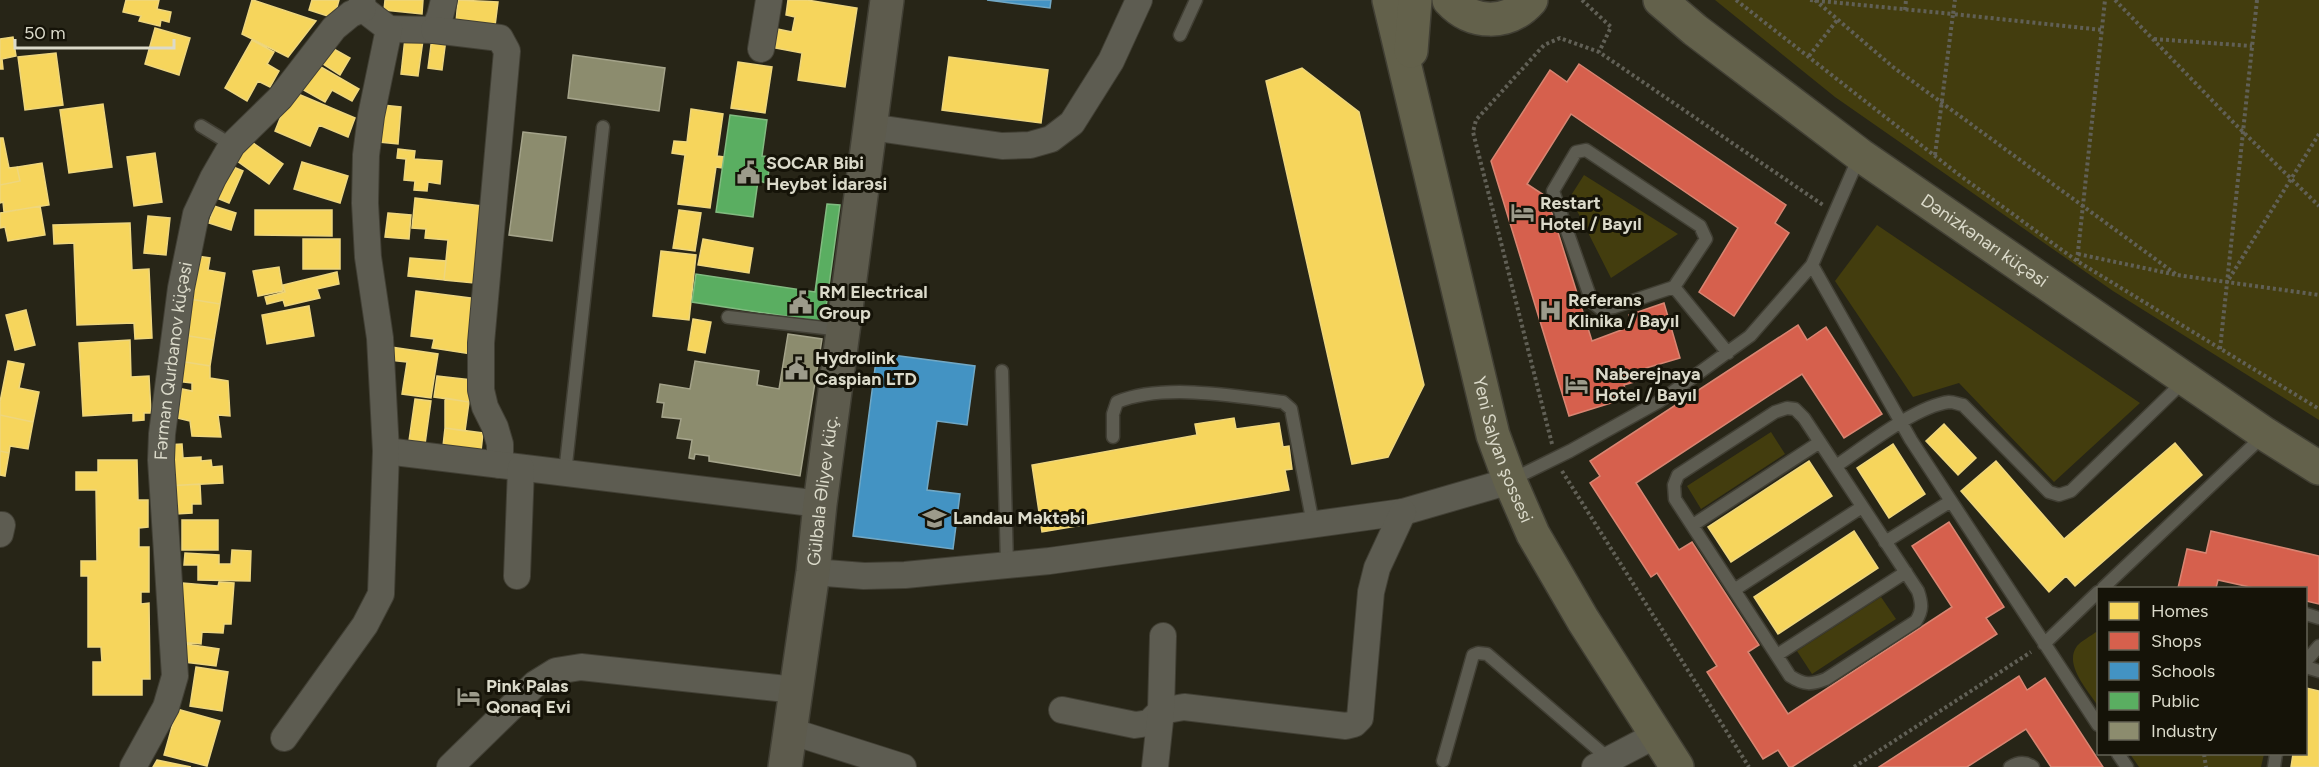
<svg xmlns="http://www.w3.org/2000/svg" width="2319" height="767" viewBox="0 0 2319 767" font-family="Figtree,sans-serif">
	<rect width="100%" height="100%" fill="#272517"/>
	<!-- green -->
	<path fill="#433d0e" d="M1715 0H2319V420L2113 291 1835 97Z
		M1584 175 1678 234 1611 278 1570 197Z
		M1877 225 2140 403 2054 482 1959 383 1913 397 1835 281Z
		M1771 432 1785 454 1701 509 1687 486Z
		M1881 597 1896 619 1812 674 1797 651Z
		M2096 632 2098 633V706C2089 691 2063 665 2077 646 2081 641 2091 636 2096 632Z
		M2130 754H2264L2261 767H2139Z"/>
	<!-- homes -->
	<path fill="#f6d55c" stroke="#eed67d" stroke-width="1.5" d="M126 0H159L157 9 171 12 169 22 161 20 160 26 139 21 141 16 123 12Z
		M252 0H253L316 21 288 57 242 34Z
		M312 0H339L334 18 309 10Z
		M385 0H423L422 14 384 10Z
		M458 0 498 2 495 26 456 22Z
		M788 0H807L857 8 845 87 798 80 802 53 775 48 777 29 792 32 795 17 786 15Z
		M155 28 190 38 179 75 145 64Z
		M13 37 16 56 2 59 3 69H0V39Z
		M432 37 446 39 442 70 428 68Z
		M405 38 423 40 418 76 401 74Z
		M252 40 274 52 267 64 279 71 270 87 258 81 247 101 225 88Z
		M332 48 350 58 340 75 323 64Z
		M56 53 63 105 25 110 18 57Z
		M949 57 1048 70 1041 123 942 110Z
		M738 62 772 67 765 113 731 108Z
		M314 63 359 89 352 101 332 90 325 102 300 88Z
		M1302 68 1359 112 1424 385 1388 457 1352 464 1266 81Z
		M291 91 355 118 348 137 319 125 310 146 275 131Z
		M103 104 112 167 69 173 60 110Z
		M382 105 401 107 398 144 379 142Z
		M691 109 723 114 717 156 724 157 722 168 716 167 710 208 678 204 685 155 672 153 674 141 687 142Z
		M0 138H3L9 168 17 167 20 181 0 185Z
		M246 138 283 164 269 184 233 158Z
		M398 149 415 151 414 159 442 161 440 184 428 182 427 191 414 190 415 181 404 180 406 159 397 158Z
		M155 153 162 202 134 206 127 157Z
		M302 162 348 176 340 203 294 189Z
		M42 163 49 205 4 212 3 202 0 203V185L20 181 17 167Z
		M226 164 243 171 229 203 212 196Z
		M415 198 482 206 474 283 444 280 448 240 425 238 426 229 412 228Z
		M40 206 45 235 8 241 5 227 0 228V213Z
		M214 206 236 213 231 230 209 223Z
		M255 210H332V236L255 235Z
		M679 210 701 213 695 251 673 248Z
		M388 213 411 215 409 239 385 237Z
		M148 216 170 218 166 255 144 253Z
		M130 223 132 270 149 269 152 338 135 339 134 323 77 325 74 243 54 244 53 225Z
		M303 239H340V269H303Z
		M703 239 753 248 749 273 698 265Z
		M661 251 696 255 689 320 653 316Z
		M197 256 210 258 208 270 225 273 220 304 189 299Z
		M410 258 446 261 444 280 408 276Z
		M279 267 283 291 258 296 253 271Z
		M337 272 339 284 317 289 320 298 285 306 283 300 267 304 265 297 285 292 283 285Z
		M416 291 478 299 471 354 432 348 434 339 411 336Z
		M189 299 220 304 214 340 183 335Z
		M309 306 314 336 267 344 262 315Z
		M26 310 35 345 15 350 6 315Z
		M693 319 711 322 705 353 688 350Z
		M183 335 214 340 210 366 179 361Z
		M130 340 131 377 149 376 151 413H144V420L133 421V413L83 416 79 343Z
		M391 347 438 354 431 398 402 394 407 362 389 360Z
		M8 361 24 364 19 388 39 392 33 422 0 415V402Z
		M179 361 210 366V378L228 381 230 416 218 415 221 437 192 436 190 421 177 418 182 389 192 391V383L176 381Z
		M437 376 472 380 469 402 434 397Z
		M445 398 469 402 465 431 445 428Z
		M415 399 431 401 425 444 409 441Z
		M0 415 33 422 28 449 10 446 9 453 0 451Z
		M1234 418 1236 429 1279 423 1283 447 1289 446 1292 469 1285 470 1289 490 1042 532 1032 465 1197 435 1195 424Z
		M1944 424 1976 458 1958 475 1926 441Z
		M445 428 483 433 481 451 443 446Z
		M2175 443 2202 475 2075 586 2066 576 2049 592 1961 491 1996 461 2064 539Z
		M182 444 183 458 201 457V461L211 460 212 467 222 466 223 483 166 486 164 445Z
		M1893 444 1925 494 1889 518 1857 468Z
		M0 451 9 453 5 476 0 475Z
		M98 460H137L138 500H148V527L139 528V547H149V592H141V604L149 603 150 679H142V695H93V662H102L101 647H88V576H81V561H97L96 490H76V472H98Z
		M1809 461 1832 496 1731 562 1708 527Z
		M200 484 201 504H192V513L176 514 166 486Z
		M182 520H218V550H182Z
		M1854 531 1878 568 1778 634 1754 597Z
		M232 550 251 551 250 581 198 580V565H184L185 553 219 555V564H231Z
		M219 582 234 583 231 624H224L223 633 202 632 201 644 179 642 183 583 218 586Z
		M186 644 219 649 216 666 184 662Z
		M196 667 228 672 222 711 190 706Z
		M2306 688 2319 691V767H2291L2293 754H2306Z
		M177 709 220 721 207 766 164 755Z
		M157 760 191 767H153Z"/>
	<!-- shops -->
	<path fill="#d6604d" stroke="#d88572" stroke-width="1.5" d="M1579 64 1786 205 1775 223 1789 233 1734 316 1699 292 1738 228 1571 114 1527 184 1547 197 1592 341 1632 326 1629 315 1664 303 1680 358 1646 368 1648 378 1624 385 1627 398 1569 416 1491 161 1550 70 1567 82Z
		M1798 325 1807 340 1826 327 1882 414 1844 438 1802 374 1636 483 1679 550 1692 542 1759 645 1748 652 1788 714 1952 607 1912 546 1949 522 2004 607 1986 618 1997 634 1792 767H1789L1778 750 1763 759 1707 672 1717 666 1657 573 1651 577 1590 483 1600 476 1590 461Z
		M2211 531 2319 556V604L2306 601V588H2254L2218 580 2216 588H2178L2187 549 2206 553Z
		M2019 676 2027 690 2045 678 2103 767H2051L2026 729 1967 767H1879Z"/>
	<!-- schools -->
	<path fill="#4393c3" stroke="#71a8c5" stroke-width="1.5" d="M987 0H1051L1050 8Z
		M877 353 975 366 967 425 937 421 927 490 960 494 953 549 853 536Z"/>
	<!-- public -->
	<path fill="#5aae61" stroke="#81bb80" stroke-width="1.5" d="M730 115 767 120 762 156 771 157 767 183 758 181 753 217 716 212Z
		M827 204 840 205 824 322 692 302 696 274 815 292Z"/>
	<!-- industry -->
	<path fill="#8c8c6e" stroke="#a4a38a" stroke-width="1.5" d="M573 55 665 68 659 111 568 98Z
		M523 132 566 137 552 241 509 235Z
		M788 334 822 339 800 476 709 461V456L695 454 694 459 689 458 692 440 677 438 681 419 662 417 664 403 657 402 660 384 690 389 695 361 759 371 757 385 779 389Z"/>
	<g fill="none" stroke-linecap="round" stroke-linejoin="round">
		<defs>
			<path id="lane" d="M1180 35 1196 0
				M201 126 232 145
				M1586 150 1700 226 1706 239 1674 287 1614 307 1601 309 1592 302 1553 191 1576 152Z
				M1812 265 1911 440 2098 725
				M1674 287 1728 353
				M728 317 842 330
				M1002 371 1007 565
				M1787 408 1795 409 1804 418 1918 591C1922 603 1923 610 1916 621L1826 679C1811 685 1804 685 1790 676L1675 499 1674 485 1678 475 1775 412Z
				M1113 437V414L1117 402C1164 383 1233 396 1283 402L1291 409 1313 524
				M1836 466C1864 447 1916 406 1949 402 1954 402 1958 404 1963 405L2049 492 2059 495 2071 491 2185 380
				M565 473 603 127
				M1511 480 1570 451 1660 401 1750 336 1812 265 1859 157
				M1693 525 1820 442
				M1885 542 1951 501
				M2103 588 2264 435
				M1734 590 1862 507
				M2306 614 2319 618
				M2044 644 2098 592
				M1777 655 1906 572
				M2306 661 2319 646
				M2306 667 2319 671
				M2118 754 2127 767
				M1443 761 1473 655 1478 653 1487 654 1609 759
				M2010 767C2018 762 2025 761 2033 767
				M2274 767 2276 754"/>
			<g id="street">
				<path d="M389 29 434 30 440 16 444 0"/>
				<path d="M434 30 500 38 507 51 481 343V390L485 407 495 427 500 444V465"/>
				<path d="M761 49 769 0"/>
				<path d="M870 127 1002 146 1030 145 1051 139 1072 123 1111 61 1139 0"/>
				<path d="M386 451 820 504"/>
				<path d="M0 534 2 525"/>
				<path d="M813 572 864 576 905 575 1049 561 1403 512 1510 481"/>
				<path d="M517 576 521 468"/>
				<path d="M1062 710 1135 725 1149 723 1161 711 1184 707 1346 726 1354 724 1360 718 1371 592 1377 568 1403 512"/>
				<path d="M790 731 903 767"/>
				<path d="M284 738 365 625 381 594 386 451 380 338 368 257 365 203 366 155 371 116 389 29 363 9"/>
				<path id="s1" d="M133 767 166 707 175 676 161 460 162 434 181 288 196 214 213 178 232 145 280 98 334 28 351 14 363 9 362 0"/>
				<path d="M450 767 535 684 556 671 581 667 796 690"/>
				<path d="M1155 767 1161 711 1163 636"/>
				<path d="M1595 767 1656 735"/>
			</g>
			<g id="secondary">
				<path id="s2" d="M785 767 813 572 820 504 887 0"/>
			</g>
			<g id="highway">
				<path id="s3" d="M1389 0 1480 381 1493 435 1510 481 1533 534 1583 620 1677 767"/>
				<path d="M1449 0C1472 25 1508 26 1531 0"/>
				<path id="s4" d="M1660 0 1695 30 1860 155 2265 434 2319 468"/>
				<path d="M1411 51 1415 0"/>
			</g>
		</defs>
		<!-- lane casing -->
		<use href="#lane" stroke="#413f34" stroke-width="15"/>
		<!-- street casing -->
		<use href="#street" stroke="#413f34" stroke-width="28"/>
		<!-- secondary casing -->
		<use href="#secondary" stroke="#413f34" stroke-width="36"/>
		<!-- highway casing -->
		<use href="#highway" stroke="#413f34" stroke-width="36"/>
		<!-- path -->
		<path stroke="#616056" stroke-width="4" stroke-dasharray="3 3" stroke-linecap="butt" d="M1582 0 1611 27 1599 52
			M1736 0 1958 174 2077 261 2319 409
			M1810 0 1953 14 1955 0
			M1815 0 1893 67 2177 275
			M2115 0 2234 123 2319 206
			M1905 10 1906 0
			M2154 39 2252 46
			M1809 56 1838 19
			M1935 155 1953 14 2102 30
			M2078 254 2177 275 2319 295
			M2077 261 2105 0
			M2229 279 2319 134
			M2220 349 2257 0
			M1552 444 1473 132 1476 120 1544 45 1560 38 1599 52 1823 205
			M1562 471 1749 767
			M2204 754 2206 767
			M1854 767 2031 652"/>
		<!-- lane -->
		<use href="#lane" stroke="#5d5c51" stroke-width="12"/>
		<!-- street -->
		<use href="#street" stroke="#5d5c51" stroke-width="26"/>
		<!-- secondary -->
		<use href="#secondary" stroke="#5d5b4d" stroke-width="33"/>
		<!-- highway -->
		<use href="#highway" stroke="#63614b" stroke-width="33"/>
	</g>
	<!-- icons -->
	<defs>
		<symbol id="civic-bare" viewBox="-9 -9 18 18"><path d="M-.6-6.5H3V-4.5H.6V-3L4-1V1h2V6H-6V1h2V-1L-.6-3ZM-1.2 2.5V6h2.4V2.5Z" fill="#9c9b8b" stroke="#151308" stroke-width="2.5" paint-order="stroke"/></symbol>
		<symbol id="hotel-bare" viewBox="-9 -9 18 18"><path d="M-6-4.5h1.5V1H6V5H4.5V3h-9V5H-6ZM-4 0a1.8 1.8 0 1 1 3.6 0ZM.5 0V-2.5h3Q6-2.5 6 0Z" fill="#9c9b8b" stroke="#151308" stroke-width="2.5" paint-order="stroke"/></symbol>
		<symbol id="hospital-bare" viewBox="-9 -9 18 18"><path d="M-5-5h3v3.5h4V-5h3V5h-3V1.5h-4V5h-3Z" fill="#9c9b8b" stroke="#151308" stroke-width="2.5" paint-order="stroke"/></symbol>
		<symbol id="school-bare" viewBox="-9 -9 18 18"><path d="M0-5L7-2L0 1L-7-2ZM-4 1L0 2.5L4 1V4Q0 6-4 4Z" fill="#9c9b8b" stroke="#151308" stroke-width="2.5" paint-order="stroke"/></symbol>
	</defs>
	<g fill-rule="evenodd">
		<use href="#civic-bare" x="732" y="156" width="33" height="33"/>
		<use href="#hotel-bare" x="1506" y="196" width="33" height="33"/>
		<use href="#civic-bare" x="784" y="286" width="33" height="33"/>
		<use href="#hospital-bare" x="1534" y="294" width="33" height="33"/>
		<use href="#civic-bare" x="780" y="352" width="33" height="33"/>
		<use href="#hotel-bare" x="1560" y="368" width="33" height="33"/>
		<use href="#school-bare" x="918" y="502" width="33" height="33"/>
		<use href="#hotel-bare" x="452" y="680" width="33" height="33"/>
	</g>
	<g text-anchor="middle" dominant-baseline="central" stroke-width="6" stroke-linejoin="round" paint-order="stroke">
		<!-- poi labels -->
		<g font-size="18" font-weight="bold" fill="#dbdaca" stroke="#151308" text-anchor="start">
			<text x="766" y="163">SOCAR Bibi<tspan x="766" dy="21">Heybət İdarəsi</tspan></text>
			<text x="1540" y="203">Restart<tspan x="1540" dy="21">Hotel / Bayıl</tspan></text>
			<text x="819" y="292">RM Electrical<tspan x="819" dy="21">Group</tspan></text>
			<text x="1568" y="300">Referans<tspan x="1568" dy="21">Klinika / Bayıl</tspan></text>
			<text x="815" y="358">Hydrolink<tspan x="815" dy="21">Caspian LTD</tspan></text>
			<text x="1595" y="374">Naberejnaya<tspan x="1595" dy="21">Hotel / Bayıl</tspan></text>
			<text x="953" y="518">Landau Məktəbi</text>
			<text x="486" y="686">Pink Palas<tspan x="486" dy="21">Qonaq Evi</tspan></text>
		</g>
		<!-- street labels -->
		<g font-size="18" fill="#dbdaca" stroke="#151308">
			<text stroke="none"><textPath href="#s4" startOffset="404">Dənizkənarı küçəsi</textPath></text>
			<text stroke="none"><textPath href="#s1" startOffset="417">Fərman Qurbanov küçəsi</textPath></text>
			<text stroke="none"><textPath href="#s3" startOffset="464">Yeni Salyan şossesi</textPath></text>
			<text stroke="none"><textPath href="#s2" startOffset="279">Gülbala Əliyev küç.</textPath></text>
		</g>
	</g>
	<!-- legend -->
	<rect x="2097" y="587" width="210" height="168" fill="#151308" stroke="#646356" stroke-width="1.5"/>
	<rect x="2109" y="602" width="30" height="18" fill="#f6d55c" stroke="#646356" stroke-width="1.5"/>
	<text x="2151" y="617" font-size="18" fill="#dbdaca">Homes</text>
	<rect x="2109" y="632" width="30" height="18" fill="#d6604d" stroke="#646356" stroke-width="1.5"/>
	<text x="2151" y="647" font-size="18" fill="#dbdaca">Shops</text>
	<rect x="2109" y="662" width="30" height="18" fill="#4393c3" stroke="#646356" stroke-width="1.5"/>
	<text x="2151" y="677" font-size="18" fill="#dbdaca">Schools</text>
	<rect x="2109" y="692" width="30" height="18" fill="#5aae61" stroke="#646356" stroke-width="1.5"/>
	<text x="2151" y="707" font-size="18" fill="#dbdaca">Public</text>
	<rect x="2109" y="722" width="30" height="18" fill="#8c8c6e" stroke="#646356" stroke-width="1.5"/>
	<text x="2151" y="737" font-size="18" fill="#dbdaca">Industry</text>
	<!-- scale -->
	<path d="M15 39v9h159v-9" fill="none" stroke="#dbdaca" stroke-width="3"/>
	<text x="24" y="39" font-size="18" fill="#dbdaca" stroke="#151308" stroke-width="4.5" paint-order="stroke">50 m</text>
</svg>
